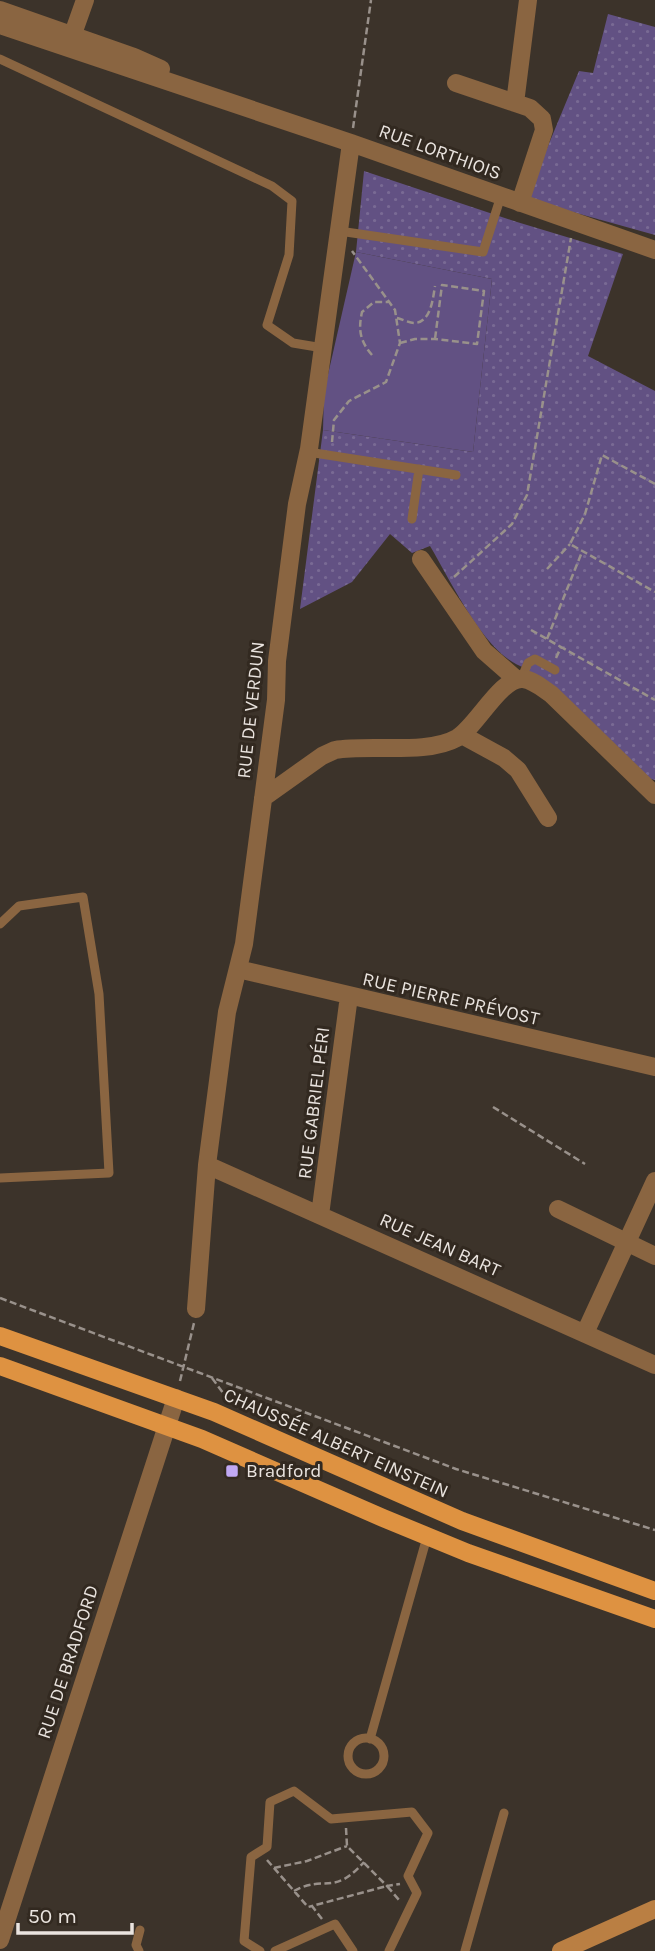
<svg xmlns="http://www.w3.org/2000/svg" width="655" height="1951" viewBox="0 0 655 1951" font-family="Karla,sans-serif">
	<defs>
		<pattern id="grass-dots" width="8" height="8" patternUnits="userSpaceOnUse" patternTransform="scale(1.75)"><rect width="8" height="8" fill="#625183"/><path d="M2 2h.1M6 6h.1" fill="none" stroke="#796a94" stroke-width="1.8" stroke-linecap="round"/></pattern>
	</defs>
	<rect width="100%" height="100%" fill="#3c332a"/>
	<!-- grass -->
	<path fill="url(#grass-dots)" d="M608 14 655 27V235L526 199 579 71 593 73Z
		M364 171 517 222 623 254 588 356 655 391V780L646 778 525 668C485 656 451 581 430 546L412 553 390 534 352 582 300 609 323 430 473 452 492 279 356 252Z"/>
	<!-- park -->
	<path fill="#625183" d="M356 252 492 279 473 452 323 430 324 392Z"/>
	<g fill="none" stroke-linecap="round" stroke-linejoin="round">
		<!-- path -->
		<path stroke="#99918b" stroke-width="2.5" stroke-dasharray="7 3.5" stroke-linecap="butt" d="M353 128 371 0
			M397 318C402 319 409 323 414 323 431 323 433 298 435 286
			M400 343 415 339H435L477 344 484 291 442 285 435 339
			M372 355C360 341 358 330 362 312L374 302H388
			M332 442 334 420 349 401 386 382 400 343 395 310 352 251
			M655 484 602 455 585 514 570 544 655 592
			M547 569 570 544
			M454 577 512 524 527 495 571 238
			M531 630 561 647
			M547 639 582 552
			M556 658 561 647 655 700
			M493 1107 585 1164
			M0 1298 456 1469 655 1530
			M212 1378 229 1401
			M180 1381 194 1323
			M346 1828 347 1846 387 1886 400 1884
			M267 1860 308 1907 312 1906
			M274 1868 307 1861 347 1846
			M294 1891C325 1874 333 1897 364 1862
			M322 1919 312 1906 387 1886 399 1900"/>
		<!-- lane -->
		<path stroke="#8a6541" stroke-width="9" d="M0 59 272 186 292 201 289 255 267 325 293 343 323 348
			M339 231 483 252 501 196
			M308 452 456 475
			M412 519 419 469
			M521 679 528 663 535 659 555 670
			M0 924 19 906 83 897 99 994 109 1173 0 1178
			M348 1756a18 18 0 1 1 36 0a18 18 0 1 1-36 0Z
			M370 1739 427 1537
			M139 1951 136 1945 140 1930
			M260 1951 244 1941 251 1857 267 1847 270 1802 294 1791 331 1819 412 1812 428 1833 408 1876 417 1893 389 1951
			M275 1951 335 1924 353 1951
			M465 1951 504 1813"/>
		<!-- street -->
		<path stroke="#8a6541" stroke-width="18" d="M0 10 134 57 161 69
			M0 25 351 143 655 250
			M69 45 85 0
			M456 83 530 108 542 119 544 130 520 203
			M515 103 528 0
			M421 559 484 651 516 679
			M462 735 504 758 518 770 548 818
			M263 798 322 756 335 750C370 744 427 755 457 738 477 726 501 677 523 679 533 680 542 688 551 694L655 795
			M238 969 655 1067
			M207 1165 655 1365
			M558 1209 655 1256
			M320 1215 349 996
			M196 1309 207 1165 227 1012 244 944 276 700 277 661 297 504 309 449 351 143
			M585 1333 655 1181
			M0 1940 176 1398"/>
		<!-- secondary -->
		<path stroke="#ba7f43" stroke-width="18" d="M561 1951 655 1909"/>
		<!-- primary -->
		<path stroke="#de9241" stroke-width="18" d="M0 1336 214 1412 462 1521 655 1591
			M0 1366 202 1439 383 1518 468 1553 655 1619"/>
	</g>
	<!-- markers -->
	<rect fill="#c0a8f3" stroke="#322920" stroke-width="2.5" x="225" y="1464" width="14" height="14" rx="3.5"/>
	<g text-anchor="middle" dominant-baseline="central" stroke-width="6" stroke-linejoin="round" paint-order="stroke">
		<!-- street labels -->
		<g font-size="19" fill="#eae4df" stroke="#322920">
			<text transform="translate(440 152) rotate(20)">RUE LORTHIOIS</text>
			<text transform="translate(251 710) rotate(-84)">RUE DE VERDUN</text>
			<text transform="translate(451 999) rotate(13)">RUE PIERRE PRÉVOST</text>
			<text transform="translate(314 1103) rotate(-83)">RUE GABRIEL PÉRI</text>
			<text transform="translate(440 1245) rotate(24)">RUE JEAN BART</text>
			<text transform="translate(336 1443) rotate(24)">CHAUSSÉE ALBERT EINSTEIN</text>
			<text transform="translate(68 1662) rotate(-72)">RUE DE BRADFORD</text>
		</g>
		<!-- poi labels -->
		<g font-size="19" fill="#eae4df" stroke="#322920" text-anchor="start">
			<text x="246" y="1471">Bradford</text>
		</g>
	</g>
	<!-- scale -->
	<path d="M18 1923v10h114v-10" fill="none" stroke="#eae4df" stroke-width="3.5"/>
	<text x="28" y="1923" font-size="21" fill="#eae4df" stroke="#322920" stroke-width="5" paint-order="stroke">50 m</text>
</svg>
